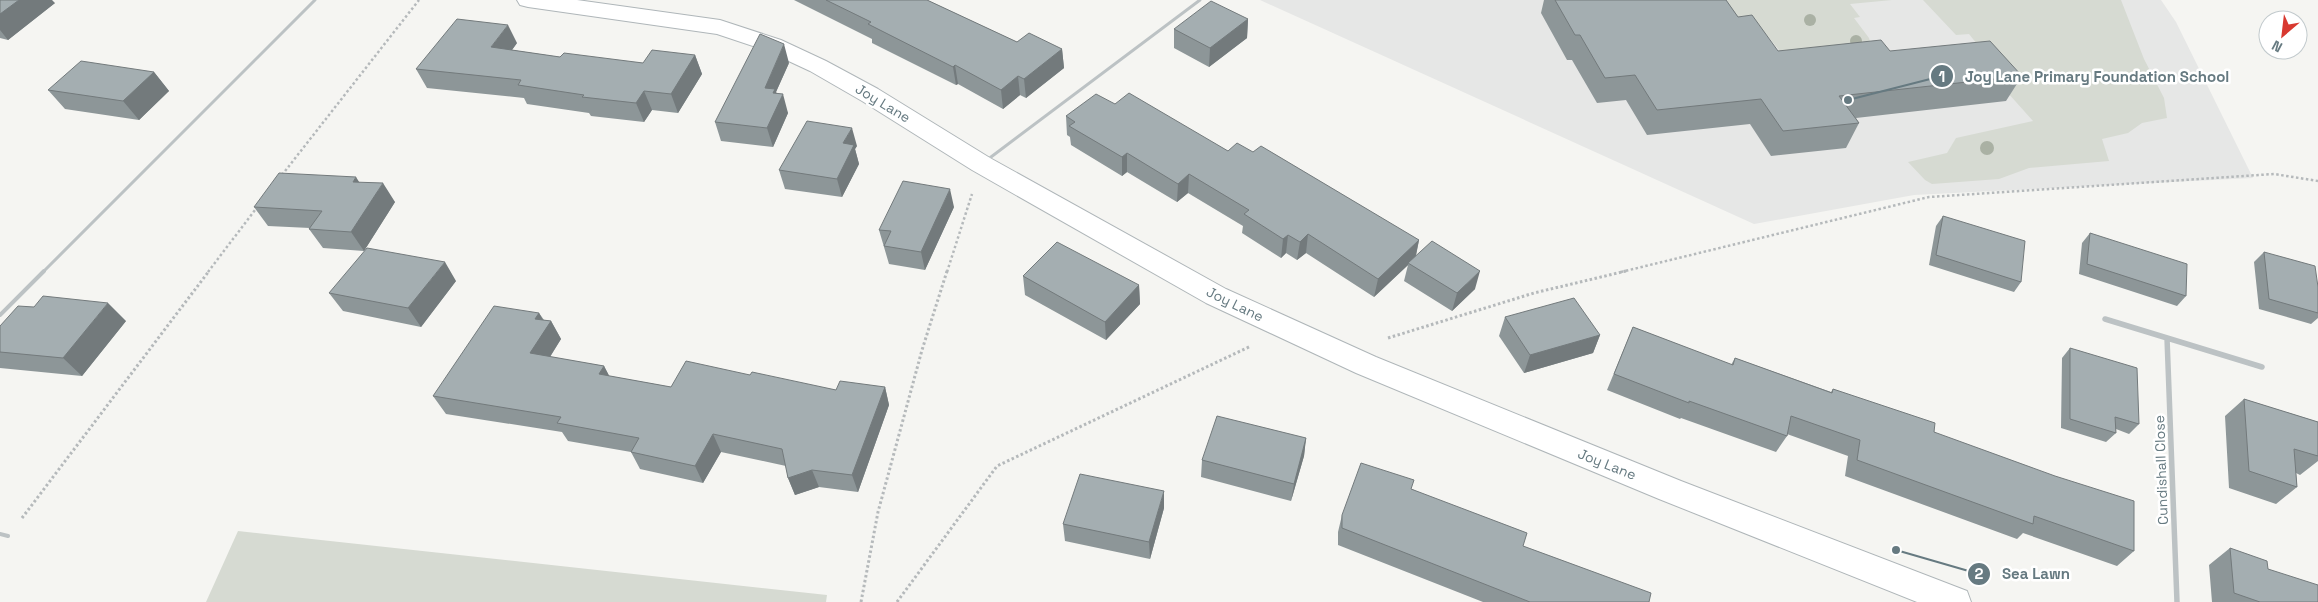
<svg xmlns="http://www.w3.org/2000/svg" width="2318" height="602" viewBox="0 0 2318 602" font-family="'Space Grotesk',sans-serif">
	<rect width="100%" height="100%" fill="#f5f5f2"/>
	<!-- built -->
	<path fill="#e6e7e6" d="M1260 0H2161L2176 22 2253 178 1914 195 1754 224Z"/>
	<!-- green -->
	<path fill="#d6dad2" d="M1676 0H1892L1850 4 1860 17 1854 18 1869 38 1873 52 1787 60 1766 34Z
		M1923 0H2121L2144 59 2164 98 2167 118 2142 123 2128 133 2102 139 2109 161 2029 168 1999 179 1932 184 1925 180 1908 162 1947 153 1956 138 2033 121 1965 45 1977 44 1969 34 1956 35Z
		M238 531 827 595 826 602H206Z"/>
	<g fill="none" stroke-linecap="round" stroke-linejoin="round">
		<defs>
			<path id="secondary" d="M517 0H577L720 20 781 40 826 61 878 89 990 158 1226 289 1376 357 1681 481 1967 591 1971 602H1917L1659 499 1356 373 1206 303 972 170 862 101 810 71 765 50 717 34 528 7 520 5Z"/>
		</defs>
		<!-- secondary casing -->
		<use href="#secondary" stroke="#afb6b9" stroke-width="2"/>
		<!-- path-far1 -->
		<path stroke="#b5b9bb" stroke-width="2.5" stroke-dasharray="2.5 2.5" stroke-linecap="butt" d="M282 175 419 0
			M208 272 258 206
			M947 272 972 194
			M1621 272 1929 197 2274 174 2318 181"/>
		<!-- path -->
		<path stroke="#b5b9bb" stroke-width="3" stroke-dasharray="2.5 2.5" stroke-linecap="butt" d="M1388 338 1534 293 1626 271
			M22 518 209 271
			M861 602 878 512 922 350 947 271
			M897 602 997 466 1251 346"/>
		<!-- lane-far1 -->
		<path stroke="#bcc2c4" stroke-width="3" d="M987 160 1200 0
			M43 272 315 0"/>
		<!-- lane -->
		<path stroke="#bcc2c4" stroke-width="4" d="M0 315 44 271
			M0 534 8 536"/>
		<!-- street -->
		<path stroke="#bcc2c4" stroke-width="5.5" d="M2105 319 2262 367
			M2167 338 2177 602"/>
		<!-- secondary -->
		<use href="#secondary" fill="#fff" fill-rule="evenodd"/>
	</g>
	<!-- trees -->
	<g fill="#aab1a4">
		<circle cx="1810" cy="20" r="6"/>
		<circle cx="1856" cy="41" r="6"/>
		<circle cx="1987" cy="148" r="7"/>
	</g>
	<!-- wall -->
	<path fill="#8d9698" d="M0 0 55 3 8 40 0 38Z
		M794 0H927L1017 42 1062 49 1064 68 1026 98 1020 95 1003 109 958 84 956 85 872 43V39Z
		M1544 0H1726L1738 17 1778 51H1890L2022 76 2006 101 1856 118 1859 123 1846 148 1771 156 1750 124 1647 135 1626 100 1597 103 1572 60H1567L1541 13Z
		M1248 19 1247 38 1209 67 1174 48V29Z
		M517 43 512 50 560 57 643 63 695 55 702 74 678 113 652 110 644 122 591 116 589 113 527 104 524 98 427 88 416 69Z
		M789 63 776 92 788 113 773 147 721 141 715 122Z
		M154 72 169 91 139 120 65 109 48 90Z
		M1115 104 1228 151 1253 152 1419 240 1416 256 1475 289 1452 311 1404 281 1408 265 1374 297 1306 253 1297 260 1286 253 1281 258 1242 233 1243 226 1188 193 1177 202 1127 172 1122 176 1071 145 1070 137 1067 135 1066 116Z
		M857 146 855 149 859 164 842 197 785 189 779 170Z
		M359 182 395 202 364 251 323 248 309 229 310 228 268 226 254 207Z
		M954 207 925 270 889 264 879 230Z
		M1943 216 2021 282 2014 292 1929 265 1936 226Z
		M2090 233 2186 296 2177 306 2079 274 2082 243Z
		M2264 252 2318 287V318L2311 324 2259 309 2254 262Z
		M1023 276 1139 285 1140 304 1106 340 1025 295Z
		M456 281 421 327 343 311 329 293Z
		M539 313 544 320 551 321 561 339 550 357 604 366 609 376 671 387 750 375 836 390 885 387 889 405 858 492 819 487 795 495 788 478 786 466 721 452 703 483 640 469 631 452 568 441 562 432 446 414 433 396Z
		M1505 317 1600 335 1593 353 1524 373 1499 336Z
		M126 321 82 376 0 368V326Z
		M1633 327 1731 365 1735 358 1831 392 1833 389 1934 432 2134 551 2117 566 2023 533 2017 539 1845 476 1848 456 1787 434V436L1776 452 1681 418 1680 419 1607 390Z
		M2070 348 2139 424 2129 434 2116 429V433L2106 442 2061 428 2062 358Z
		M2244 399 2318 422V461L2300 475 2296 473 2297 487 2276 504 2229 488 2225 416Z
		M1306 438 1304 456 1291 501 1201 477 1202 460Z
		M1412 489 1523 546 1649 602H1483L1338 545V532L1342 515Z
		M1164 508 1150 559 1065 541 1063 524Z
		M2230 548 2268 569 2318 602H2212L2209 565Z"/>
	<!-- shaded-wall -->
	<path fill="#737a7c" d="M19 0H52L55 3 8 40 0 30V14Z
		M1248 19 1247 38 1209 67 1210 48Z
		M508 25 517 43 500 66 491 47Z
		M784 44 789 63 776 92 779 102 783 94 788 113 773 147 767 128 765 88Z
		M1062 49 1064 68 1026 98 1024 79Z
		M695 55 702 74 678 113 671 94Z
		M955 65 958 84 956 85 953 67Z
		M154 72 169 91 139 120 123 101Z
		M1018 76 1020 95 1003 109 1001 90Z
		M644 91 652 110 644 122 636 103Z
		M852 128 857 146 855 149 859 164 842 197 837 179 843 143Z
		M1127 153V172L1122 176V157Z
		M1189 174 1188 193 1177 202 1178 184Z
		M356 177 368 196 353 182Z
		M383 183 395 202 364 251 351 232Z
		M950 189 954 207 925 270 921 252Z
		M1308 234 1306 253 1297 260 1300 242Z
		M1288 235 1286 253 1281 258 1283 239Z
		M1419 240 1415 259 1408 263V265L1374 297 1378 279Z
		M445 262 456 281 421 327 408 308Z
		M1480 271 1475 289 1452 311 1457 293Z
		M1139 285 1140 304 1106 340 1105 322Z
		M108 303 126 321 82 376 63 358Z
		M539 313 547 327 551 321 561 339 541 371 530 353 535 319Z
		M1600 335 1593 353 1524 373 1530 355Z
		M604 366 613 383 599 374Z
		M885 387 889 405 858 492 852 475Z
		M713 434 721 452 703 483 695 466Z
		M1306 438 1304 456 1291 501 1294 484Z
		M812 470 819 487 795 495 788 478Z
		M1164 491V508L1150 559 1149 542Z"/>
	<!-- building -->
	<path fill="#a4aeb1" stroke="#737a7c" d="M0 0H19L0 14Z
		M826 0H927L1017 42 1029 33 1062 49 1024 79 1018 76 1001 90 955 65 953 67 868 24 871 22Z
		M1555 0H1726L1738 17 1752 15 1778 51 1881 40 1890 51 1990 41 2022 76 1839 96 1859 123 1783 131 1761 99 1657 110 1635 75 1605 78 1580 35H1575Z
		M1211 1 1248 19 1210 48 1174 29Z
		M457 19 508 25 491 47 560 57 564 53 643 63 652 50 695 55 671 94 644 91 636 103 582 97 584 95 518 85 521 80 416 69Z
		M760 34 784 44 765 88 775 89 773 93 783 94 767 128 715 122Z
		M81 61 154 72 123 101 48 90Z
		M1129 93 1228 151 1237 143 1253 152 1261 146 1419 240 1378 279 1308 234 1300 242 1288 235 1283 239 1244 214 1249 210 1189 174 1178 184 1127 153 1122 157 1069 126 1075 122 1066 116 1096 94 1115 104Z
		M807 121 852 128 843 143 854 145 837 179 779 170Z
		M279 173 356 177 353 182 383 183 351 232 309 229 322 211 254 207Z
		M903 181 950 189 921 252 884 246 891 231 879 230Z
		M1943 216 2025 241 2021 282 1936 255Z
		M2090 233 2187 264 2186 296 2087 264Z
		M1432 241 1480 271 1457 293 1408 263Z
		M1057 242 1139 285 1105 322 1023 276Z
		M367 248 445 262 408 308 329 293Z
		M2264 252 2315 266 2318 287V313L2269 299Z
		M43 296 108 303 63 358 0 352V326L18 306 34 307Z
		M1574 298 1600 335 1530 355 1505 317Z
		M494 306 539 313 535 319 551 321 530 353 604 366 599 374 671 387 686 361 750 375 752 372 836 390 840 381 885 387 852 475 812 470 788 478 782 449 713 434 695 466 631 452 639 438 557 423 561 417 433 396Z
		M1633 327 1733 365 1735 358 1832 393 1833 389 1935 423 1934 432 2055 476 2134 501V551L2034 516 2033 524 1857 460 1860 440 1791 416 1787 436 1689 401V403L1614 374Z
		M2070 348 2137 368 2139 424 2115 417 2116 433 2070 419Z
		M2244 399 2318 422V456L2294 449 2297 487 2249 471Z
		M1217 416 1306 438 1294 484 1202 460Z
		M1361 463 1414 480 1411 489 1527 533 1523 546 1651 593 1649 602H1530L1342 528V515Z
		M1080 474 1164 491 1149 542 1063 524Z
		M2230 548 2267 561 2268 569 2318 585V602H2260L2234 593Z"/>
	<g text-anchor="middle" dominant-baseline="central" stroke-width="5" stroke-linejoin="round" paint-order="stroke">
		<!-- street labels -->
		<g font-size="14" fill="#667a81" stroke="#fff">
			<text transform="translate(883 103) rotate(31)">Joy Lane</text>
			<text transform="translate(1235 304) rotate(26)">Joy Lane</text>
			<text transform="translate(1607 464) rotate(22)">Joy Lane</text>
			<text transform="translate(2161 470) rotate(-92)">Cundishall Close</text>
		</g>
	</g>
	<!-- callouts -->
	<path fill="none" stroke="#667a81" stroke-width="2" d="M1848 100L1942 76M1896 550L1979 574"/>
	<g fill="#667a81" stroke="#fff" stroke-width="2">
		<circle cx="1848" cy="100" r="5"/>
		<circle cx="1896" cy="550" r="5"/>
		<circle cx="1942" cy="76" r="12"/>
		<circle cx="1979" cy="574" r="12"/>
	</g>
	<g font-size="15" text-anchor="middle" font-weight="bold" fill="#fff">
		<text x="1942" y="82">1</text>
		<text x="1979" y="579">2</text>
	</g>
	<g font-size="15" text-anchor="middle" font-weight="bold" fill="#667a81" stroke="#fff" stroke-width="5" stroke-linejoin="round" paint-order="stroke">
		<text x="2097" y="82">Joy Lane Primary Foundation School</text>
		<text x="2036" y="579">Sea Lawn</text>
	</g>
	<!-- north arrow -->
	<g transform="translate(2283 35) rotate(208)"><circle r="24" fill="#ffffff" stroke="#c2cacd"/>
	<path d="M0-4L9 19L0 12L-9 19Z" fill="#d83930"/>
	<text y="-8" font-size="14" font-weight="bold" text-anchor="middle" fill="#667a81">N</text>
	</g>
</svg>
